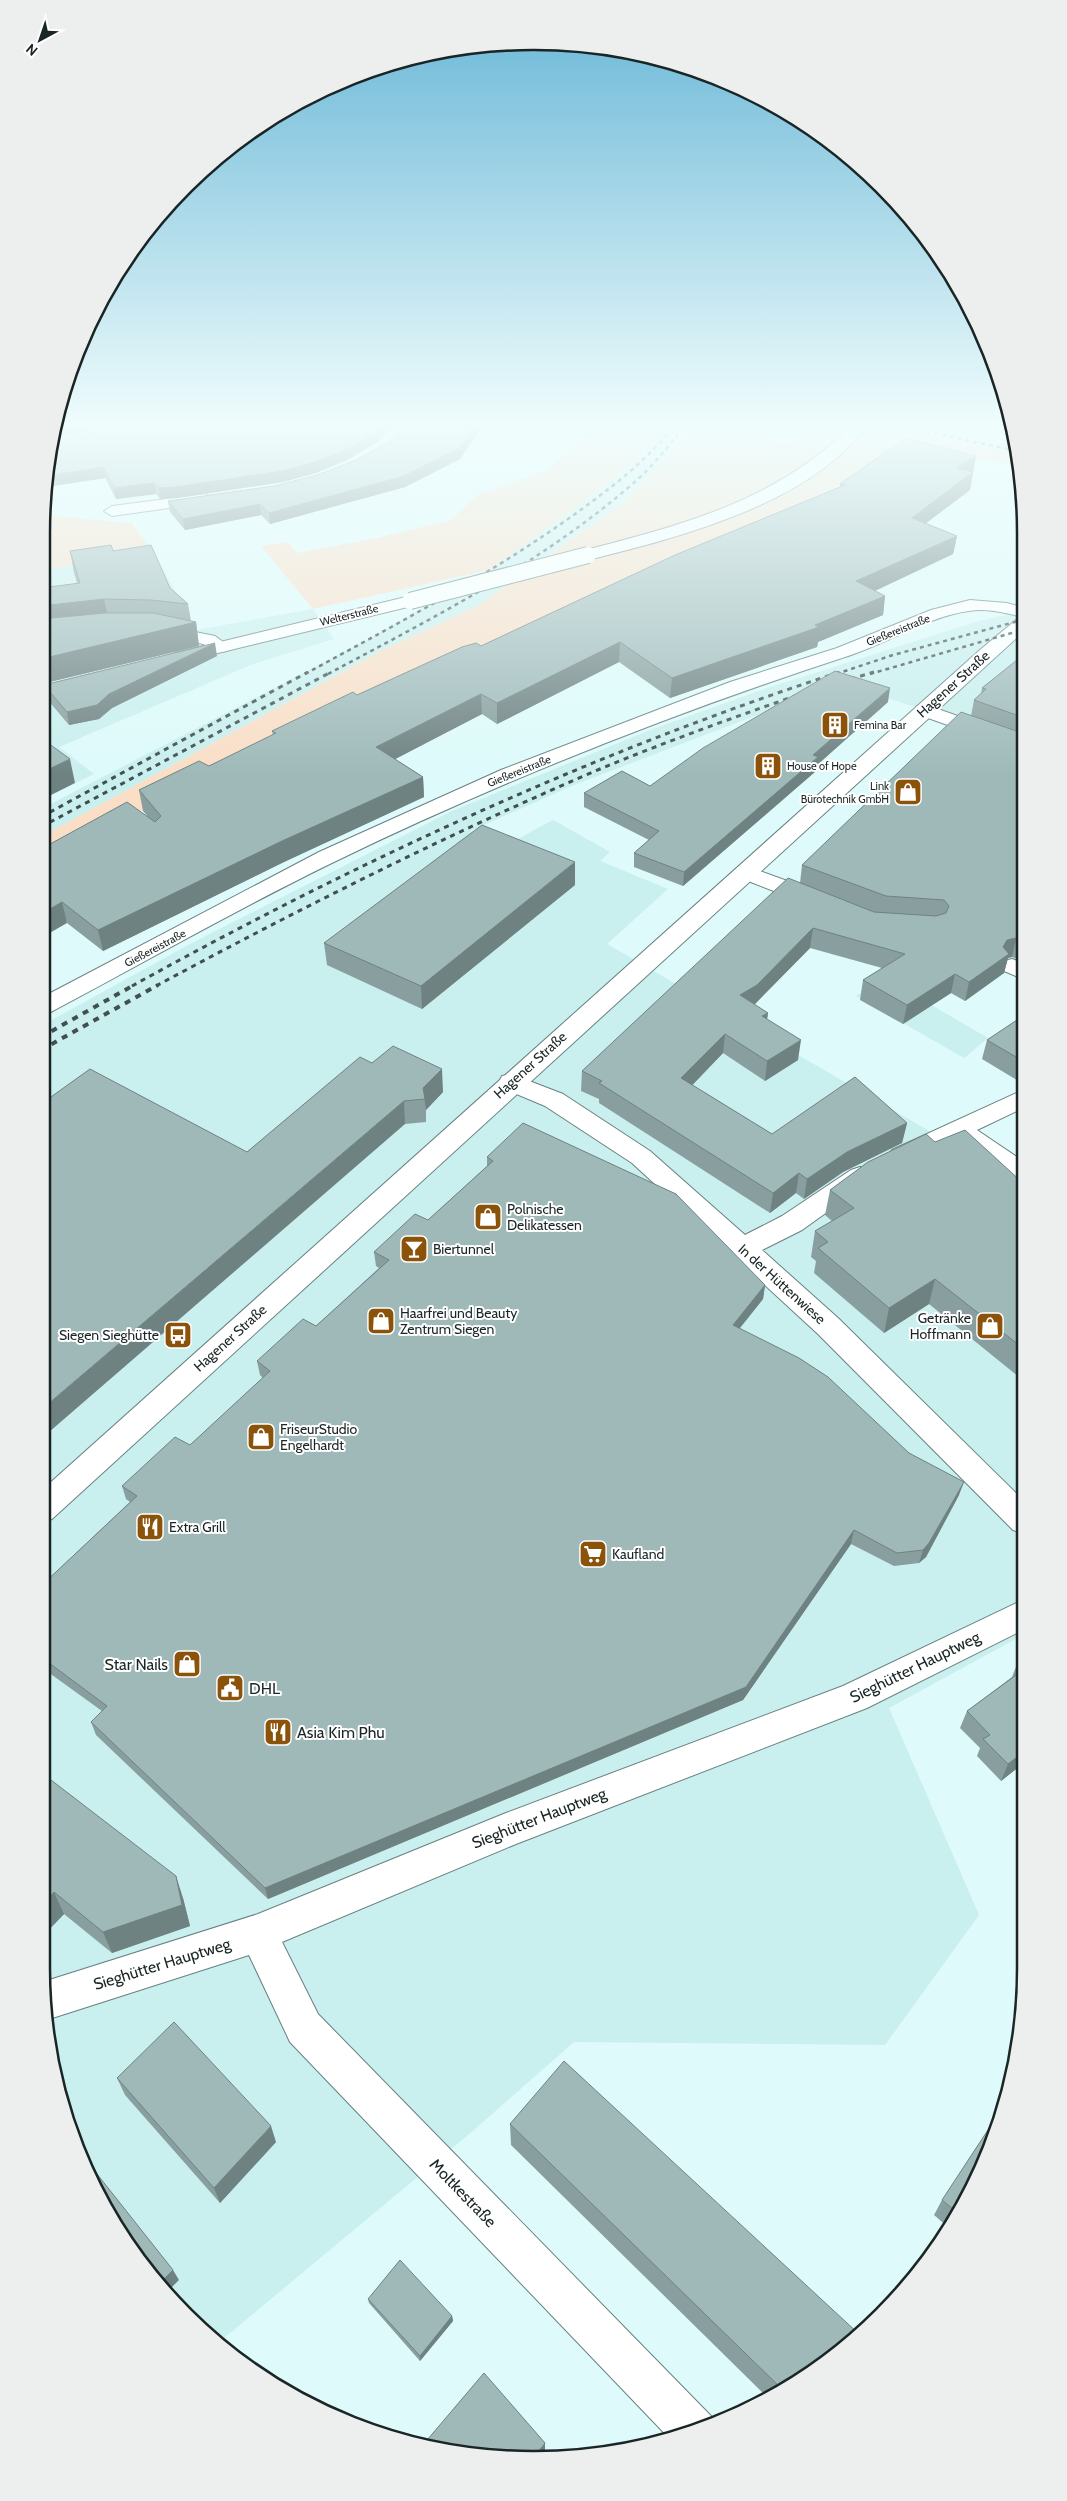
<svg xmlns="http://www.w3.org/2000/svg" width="1067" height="2501" viewBox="0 0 1067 2501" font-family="Cabin,sans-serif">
	<rect width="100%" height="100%" fill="#defafa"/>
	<!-- built -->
	<path fill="#c9efee" d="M671 425H696L626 501 477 606 381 651 41 837V809L367 640 489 570 626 470Z
		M885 425H922L1016 447 1018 455Z
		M154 552 196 630 313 609 334 639 253 664 59 747 94 774 41 800V571Z
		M1022 611V746L924 710 841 683 574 785 470 831 514 841 553 820 610 852 600 861 668 889 607 944 1024 1186 1025 1634 889 1708 979 1915 885 2045 574 2042 468 2135 218 2343 163 2292 107 2213 67 2126 51 2063 41 1967V1026L190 944 452 811 645 732 764 689 979 621Z
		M885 978 988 1038 964 1058 856 996Z"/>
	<!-- green -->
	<path fill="#fadec6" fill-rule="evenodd" d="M598 425H671L626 470 489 570 313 609 261 546 288 542 297 553 377 538 451 520 477 495 549 469Z
		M696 425H885L1018 455 1020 465 910 451 826 510 202 781 110 827 41 873V837L381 651 477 606 626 501ZM783 427 795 429 793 432 802 434 794 445 765 441 774 429 780 430Z
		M43 515 131 523 154 552 41 571Z"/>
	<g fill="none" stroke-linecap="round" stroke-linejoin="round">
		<defs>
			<path id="minor" d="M206 494 214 499 212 502 112 516 104 511 112 506Z
				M970 600 1007 603 1022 607V617C1006 613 986 608 969 611 929 616 884 645 845 657 671 714 501 781 336 861 239 908 145 962 49 1013L41 1015V998L319 852 501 770 730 682 837 648 931 610Z
				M160 625 215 636 230 647 227 651 221 652 203 644 154 634 151 630 154 626Z
				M924 704 1022 739V752L917 714 914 710 917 706Z
				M746 866 823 894 826 899 823 904 815 906 807 904 738 877 735 872 738 867Z
				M1012 959 1023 963V979L1004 971 1000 966 1004 961Z
				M511 1074 563 1094 650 1151 745 1235 782 1216 851 1170 860 1167 869 1170 873 1176 869 1182 802 1230 762 1250 838 1318 1024 1501 1025 1534 1013 1530 818 1334 632 1163 545 1106 502 1088 499 1082 502 1076Z
				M1023 1090V1108L977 1130 1023 1161 1024 1182 1014 1179 956 1140 901 1165 892 1162 888 1156 892 1150Z
				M1025 1599V1629L867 1708 516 1844 282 1942 318 2014 711 2416 714 2423 692 2434 670 2439 290 2042 249 1955 46 2020 43 1982 258 1914 506 1813 843 1686Z"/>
			<path id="tertiary" d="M852 425H867C812 504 676 538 588 560L582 559 580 555 582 551C682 525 777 501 852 425Z
				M410 596 416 597 419 601 416 605 181 662 175 661 172 657 175 653Z"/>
			<path id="secondary" d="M1022 619V633L52 1519 41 1523V1491L981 649 1016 620Z"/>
		</defs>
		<!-- minor casing -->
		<use href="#minor" stroke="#688181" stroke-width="2"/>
		<!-- tertiary casing -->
		<use href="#tertiary" stroke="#688181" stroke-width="2"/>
		<!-- secondary casing -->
		<use href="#secondary" stroke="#688181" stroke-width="2"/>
		<!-- minor -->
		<use href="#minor" fill="#fff" fill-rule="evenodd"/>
		<!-- tertiary -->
		<use href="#tertiary" fill="#fff" fill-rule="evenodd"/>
		<!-- secondary -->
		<use href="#secondary" fill="#fff" fill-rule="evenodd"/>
		<!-- rail-far2 -->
		<path stroke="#414f4f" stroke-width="2.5" stroke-dasharray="4 4" stroke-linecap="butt" d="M895 425 1017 451
			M305 674C417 613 528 555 626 475 644 460 659 443 675 427
			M328 674C436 616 546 561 638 479 656 463 670 443 686 425
			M836 674 893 655 1022 620
			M870 674 1022 630"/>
		<!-- rail-far1 -->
		<path stroke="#414f4f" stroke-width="3" stroke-dasharray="5 5" stroke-linecap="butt" d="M841 682 874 672
			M41 817 308 672
			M41 827 331 672
			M132 986C358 861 594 752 840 672
			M156 986C301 908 448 834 600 769 665 742 732 718 798 695"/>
		<!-- rail -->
		<path stroke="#414f4f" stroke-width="4" stroke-dasharray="6 6" stroke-linecap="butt" d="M41 1037 134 985
			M41 1050 158 985"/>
		<defs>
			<path id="tertiary-bridge" d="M410 601 588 555"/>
		</defs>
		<!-- tertiary-bridge casing -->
		<use href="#tertiary-bridge" stroke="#688181" stroke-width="18" stroke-linecap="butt"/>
		<!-- tertiary-bridge -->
		<use href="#tertiary-bridge" stroke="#fff" stroke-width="16"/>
	</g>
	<!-- wall -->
	<path fill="#899f9f" d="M125 425H395L377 442 347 460 316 473 283 482 177 498 160 499 156 494 116 499 105 478 46 487 115 428Z
		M405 425H483L460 459 405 487 270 524 261 515 185 530 170 512 168 501 274 486 317 475 356 460 390 441Z
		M976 456 970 490 926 523 957 536 953 554 875 591 885 596 883 615 818 642 817 647 670 698 619 662 497 724 482 714 395 759 423 777 424 797 284 862 103 951 67 923 41 849 149 818 143 811 139 790 209 766 273 735 272 731 357 695 481 646 840 487V484Z
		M70 551H113L170 588 188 604 191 621 196 622 199 646 41 684 77 583 74 573Z
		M217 656 112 708 99 719 69 725 47 699 44 685Z
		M1022 656 1023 960 1022 961 1012 957 1008 958 1004 973 965 1001 951 993 903 1024 860 1000 863 980 882 968 810 948 754 1005 768 1013 767 1019 798 1060 765 1081 723 1053 692 1085 772 1134 907 1123 902 1143 843 1172 804 1199 796 1193 770 1213 599 1103V1099L581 1091 582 1071 800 883 802 865 971 716 974 700 981 694 982 688Z
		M888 702 817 765 816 771 683 886 634 867V853L649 840 584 807V793L650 786Z
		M575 885 422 1009 327 965 324 943Z
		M1023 1016V1080L1020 1082 982 1059 987 1040Z
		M372 1063 443 1092 426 1110V1122L405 1124 247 1152Z
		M935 1142 1024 1184V1381L929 1304 884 1333 814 1273 816 1261 811 1257 815 1231 832 1221 825 1215 830 1190Z
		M487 1157 765 1285 763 1299 740 1328 909 1453 959 1495 926 1557 919 1563 894 1566 851 1544 743 1700 268 1899 96 1735 91 1722 102 1711 41 1667V1586L130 1502 126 1499 122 1486 190 1445 263 1378 260 1375 257 1361 316 1326 379 1268 376 1266 374 1252 428 1220 487 1166Z
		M1025 1659V1762L1001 1781 977 1756 980 1748 960 1728 967 1711 1012 1677 1017 1664Z
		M41 1790 183 1898 190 1926 112 1953 64 1914 41 1938Z
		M117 2078 276 2142 220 2203 125 2095Z
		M510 2124 858 2338 779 2394 769 2399 511 2145Z
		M942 2200 960 2213 949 2228 934 2215Z
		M368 2299 452 2316 453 2321 420 2361 369 2303Z"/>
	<!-- shaded-wall -->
	<path fill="#6f8282" d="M64 425H116L51 439 53 427Z
		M383 425H395L377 442 347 460 316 473 283 482 177 498 160 499 159 488Z
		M475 425H483L460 459 405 487 270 524 269 513Z
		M976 456 970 490 909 536 912 518 956 468Z
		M103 467 105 478 46 487 47 476Z
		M154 483 156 494 116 499 114 488Z
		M260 504 261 515 185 530 183 519Z
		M957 536 953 554 853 601 856 581Z
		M885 596 883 615 818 642 817 647 670 698 672 678 815 625Z
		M104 599 109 622 41 630V606Z
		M196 622 199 646 41 684V659Z
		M620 642 619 662 497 724V703Z
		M215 643 217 656 112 708 99 719 69 725 67 712 109 694Z
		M890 688 888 702 817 765 816 771 683 886 684 872 813 755Z
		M481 694 482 714 378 768 376 747Z
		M70 759 75 783 41 800V773Z
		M423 777 424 797 284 862 103 951 98 930 282 841Z
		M575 862V885L422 1009 421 986Z
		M62 902 67 923 41 938V914Z
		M813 928 810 948 755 1004 740 995Z
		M1016 938 1012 957 1008 958 1004 973 965 1001 969 982 1003 947 1007 940Z
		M955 974 951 993 903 1024 907 1005Z
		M768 1013 765 1032 762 1016Z
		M725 1034 723 1053 680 1098 681 1078Z
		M801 1040 798 1060 765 1081 767 1061Z
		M442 1069 443 1092 426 1110 423 1088Z
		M1023 1071V1080L1020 1082Z
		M404 1101 405 1124 41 1439V1410Z
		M907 1123 902 1143 843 1172 804 1199 807 1179 847 1152Z
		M799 1173 796 1193 770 1213 773 1193Z
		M935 1279 929 1304 884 1333 889 1308Z
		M765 1285 763 1299 731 1339 733 1325Z
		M964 1482 959 1495 926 1557 919 1563 923 1550Z
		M854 1530 851 1544 743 1700 268 1899 265 1888Z
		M1025 1751V1762L1001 1781 1008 1764Z
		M176 1876 183 1898 190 1926 112 1953 103 1932Z
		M54 1892 64 1914 41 1938V1906Z
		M271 2126 276 2142 220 2203 214 2188Z
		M173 2270 179 2280 165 2294 158 2285Z
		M452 2316 453 2321 420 2361V2356Z
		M545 2443V2453L541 2459 532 2460Z"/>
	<!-- building -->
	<path fill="#9fb9b9" stroke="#6f8282" d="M54 425H64L53 427Z
		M125 425H383L376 432 346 450 315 462 282 471 176 487 159 488 154 483 114 488 103 467 47 476 50 441 115 428Z
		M405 425H475L459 448 404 476 269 513 260 504 183 519 168 501 274 486 317 475 356 460 390 441Z
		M906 438 976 456 956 468 973 472 912 518 957 536 856 581 885 596 815 625 819 627 672 678 620 642 497 703 481 694 376 747 423 777 282 841 98 930 62 902 41 914V849L127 802 155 822 161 816 139 790 199 761 209 766 276 733 272 731 353 692 357 695 462 647 476 643 481 646 675 555 845 485 840 484Z
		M111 545 113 551 151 545 170 588 188 604 151 600 104 599 41 606V588L80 583 70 551Z
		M105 613H153L196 622 41 659V619Z
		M215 643 109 694 97 705 67 712 44 685Z
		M1022 656V717L974 700 986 689 982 688Z
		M835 671 890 688 813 755 818 757 684 872 634 853 659 831 584 793 622 771 650 786 703 748Z
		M961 712 1022 733 1023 940 1016 938 1007 940 1003 947 1009 954 969 982 955 974 907 1005 863 980 905 954 813 928 757 985 740 995 768 1013 762 1016 801 1040 767 1061 725 1034 681 1078 772 1134 855 1077 907 1123 847 1152 807 1179 799 1173 773 1193 599 1083 602 1081 582 1071 788 878 874 912 936 916 946 913 949 906 944 900 886 896 802 865Z
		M41 738 70 759 41 773Z
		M482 825 575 862 421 986 324 943Z
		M1023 1016V1061L987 1040Z
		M393 1046 442 1069 423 1088 425 1099 404 1101 41 1410V1104L90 1069 247 1152 360 1057 372 1063Z
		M523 1123 676 1194 765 1285 733 1325 799 1358 828 1377 909 1453 964 1482 929 1543 923 1550 897 1553 854 1530 746 1687 265 1888 91 1722 107 1706 41 1657V1586L137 1496 122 1486 175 1437 190 1445 270 1371 257 1361 303 1319 316 1326 389 1260 374 1252 415 1214 428 1220 493 1161 487 1157Z
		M965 1130 1024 1184V1349L935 1279 889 1308 818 1248 828 1242 815 1231 854 1208 830 1190 868 1162 926 1134 935 1142Z
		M1025 1659V1751L1008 1764 983 1739 990 1735 967 1711 1023 1670 1017 1664Z
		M51 1780 176 1876 182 1905 103 1932 54 1892 41 1906V1790Z
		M174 2022 271 2126 214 2188 117 2078Z
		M564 2061 860 2335 784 2391 510 2124Z
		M1005 2104 1000 2126 959 2214 942 2200Z
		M78 2150 173 2270 158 2285 107 2213Z
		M400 2260 452 2316 420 2356 368 2299Z
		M484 2373 545 2443 532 2460 438 2450 422 2446Z"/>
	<!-- sky -->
	<linearGradient id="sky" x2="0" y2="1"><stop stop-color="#67b6d6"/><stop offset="0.55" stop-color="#f0fdfd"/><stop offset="1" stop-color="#f0fdfd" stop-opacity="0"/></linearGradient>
	<rect width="1067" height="775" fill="url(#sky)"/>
	<!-- icons -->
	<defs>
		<symbol id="building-square" viewBox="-11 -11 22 22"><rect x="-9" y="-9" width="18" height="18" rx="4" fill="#8b520a" stroke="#fff"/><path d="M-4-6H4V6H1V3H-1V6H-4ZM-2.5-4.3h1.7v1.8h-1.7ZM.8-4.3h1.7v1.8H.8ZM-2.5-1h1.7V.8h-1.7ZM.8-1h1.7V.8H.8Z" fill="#fff"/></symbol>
		<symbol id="shop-square" viewBox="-11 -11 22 22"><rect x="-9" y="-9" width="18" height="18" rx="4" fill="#8b520a" stroke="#fff"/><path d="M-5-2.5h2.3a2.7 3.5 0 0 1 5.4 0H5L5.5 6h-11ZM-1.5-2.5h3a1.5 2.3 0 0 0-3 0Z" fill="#fff"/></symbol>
		<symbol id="bar-square" viewBox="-11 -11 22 22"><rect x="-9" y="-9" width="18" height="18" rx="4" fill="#8b520a" stroke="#fff"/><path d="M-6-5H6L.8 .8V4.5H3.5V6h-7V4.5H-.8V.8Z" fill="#fff"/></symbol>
		<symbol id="bus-square" viewBox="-11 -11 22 22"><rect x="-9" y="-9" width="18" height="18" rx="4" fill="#8b520a" stroke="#fff"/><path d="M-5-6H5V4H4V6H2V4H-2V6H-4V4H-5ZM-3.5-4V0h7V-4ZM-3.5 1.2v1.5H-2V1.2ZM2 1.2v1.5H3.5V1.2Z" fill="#fff"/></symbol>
		<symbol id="restaurant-square" viewBox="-11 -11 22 22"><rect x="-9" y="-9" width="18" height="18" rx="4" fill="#8b520a" stroke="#fff"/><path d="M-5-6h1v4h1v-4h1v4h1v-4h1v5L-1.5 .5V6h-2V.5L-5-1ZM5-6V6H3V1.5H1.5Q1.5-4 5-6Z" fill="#fff"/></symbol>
		<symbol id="supermarket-square" viewBox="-11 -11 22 22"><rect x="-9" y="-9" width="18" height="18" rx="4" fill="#8b520a" stroke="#fff"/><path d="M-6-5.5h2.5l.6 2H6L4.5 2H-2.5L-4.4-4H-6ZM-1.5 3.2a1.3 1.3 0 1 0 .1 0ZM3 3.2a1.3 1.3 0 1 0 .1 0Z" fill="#fff"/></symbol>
		<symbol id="civic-square" viewBox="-11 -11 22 22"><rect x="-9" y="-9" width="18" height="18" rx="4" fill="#8b520a" stroke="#fff"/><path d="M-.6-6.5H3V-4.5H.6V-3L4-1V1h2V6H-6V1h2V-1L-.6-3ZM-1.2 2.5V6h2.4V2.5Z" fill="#fff"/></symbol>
	</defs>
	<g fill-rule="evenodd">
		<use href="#building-square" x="819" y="709" width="32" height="32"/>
		<use href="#building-square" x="752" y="750" width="32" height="32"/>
		<use href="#shop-square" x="892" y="776" width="32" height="32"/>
		<use href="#shop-square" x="472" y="1201" width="32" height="32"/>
		<use href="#bar-square" x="398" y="1233" width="32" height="32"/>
		<use href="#shop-square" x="365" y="1305" width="32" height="32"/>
		<use href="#shop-square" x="974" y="1310" width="32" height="32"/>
		<use href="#bus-square" x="162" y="1319" width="32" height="32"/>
		<use href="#shop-square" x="245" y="1421" width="32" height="32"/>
		<use href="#restaurant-square" x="134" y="1511" width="32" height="32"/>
		<use href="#supermarket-square" x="577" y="1538" width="32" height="32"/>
		<use href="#shop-square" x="171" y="1648" width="32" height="32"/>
		<use href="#civic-square" x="214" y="1672" width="32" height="32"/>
		<use href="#restaurant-square" x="262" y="1716" width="32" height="32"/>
	</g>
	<g text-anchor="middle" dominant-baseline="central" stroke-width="4" stroke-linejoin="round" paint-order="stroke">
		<!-- far-street labels -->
		<g font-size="11" fill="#1a2525" stroke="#fff">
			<text transform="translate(349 615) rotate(-14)">Welterstraße</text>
			<text transform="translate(898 630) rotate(-22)">Gießereistraße</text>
			<text transform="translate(519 771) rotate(-22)">Gießereistraße</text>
			<text transform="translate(155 948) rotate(-28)">Gießereistraße</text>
		</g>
		<!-- far-poi labels -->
		<g font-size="11" fill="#1a2525" stroke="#fff" text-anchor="start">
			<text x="854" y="725">Femina Bar</text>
			<text x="787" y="766">House of Hope</text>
			<text x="889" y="786" text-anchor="end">Link<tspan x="889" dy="13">Bürotechnik GmbH</tspan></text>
		</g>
		<!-- street labels -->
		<g font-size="14" fill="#1a2525" stroke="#fff">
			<text transform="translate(953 684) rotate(-42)">Hagener Straße</text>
			<text transform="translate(530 1065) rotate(-42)">Hagener Straße</text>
			<text transform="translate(782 1284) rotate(42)">In der Hüttenwiese</text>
			<text transform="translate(230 1338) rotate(-42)">Hagener Straße</text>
		</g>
		<!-- poi labels -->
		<g font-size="14" fill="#1a2525" stroke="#fff" text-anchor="start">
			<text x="507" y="1209">Polnische<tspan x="507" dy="16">Delikatessen</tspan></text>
			<text x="433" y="1249">Biertunnel</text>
			<text x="400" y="1313">Haarfrei und Beauty<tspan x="400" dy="16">Zentrum Siegen</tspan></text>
			<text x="971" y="1318" text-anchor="end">Getränke<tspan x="971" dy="16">Hoffmann</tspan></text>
			<text x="159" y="1335" text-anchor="end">Siegen Sieghütte</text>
			<text x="280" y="1429">FriseurStudio<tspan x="280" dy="16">Engelhardt</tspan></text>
			<text x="169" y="1527">Extra Grill</text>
			<text x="612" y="1554">Kaufland</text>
		</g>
		<!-- near-poi labels -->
		<g font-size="16" fill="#1a2525" stroke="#fff" text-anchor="start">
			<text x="168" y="1664" text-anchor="end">Star Nails</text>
			<text x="249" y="1688">DHL</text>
			<text x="297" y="1732">Asia Kim Phu</text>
		</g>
		<!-- near-street labels -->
		<g font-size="16" fill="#1a2525" stroke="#fff">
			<text transform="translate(915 1667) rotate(-26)">Sieghütter Hauptweg</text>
			<text transform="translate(539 1818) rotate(-21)">Sieghütter Hauptweg</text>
			<text transform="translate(162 1964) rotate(-17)">Sieghütter Hauptweg</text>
			<text transform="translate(463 2193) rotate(46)">Moltkestraße</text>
		</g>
	</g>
	<!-- crop -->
	<path d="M0 0H1067V2501H0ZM533 50H534A483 483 0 0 1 1017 533V1968A483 483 0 0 1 534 2451H533A483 483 0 0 1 50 1968V533A483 483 0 0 1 533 50Z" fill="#edeeee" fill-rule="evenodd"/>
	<path fill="none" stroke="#1a2525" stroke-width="2.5" d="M533 50H534A483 483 0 0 1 1017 533V1968A483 483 0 0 1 534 2451H533A483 483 0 0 1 50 1968V533A483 483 0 0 1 533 50Z"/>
	<!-- north arrow -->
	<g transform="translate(40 40) rotate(220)" stroke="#ffffff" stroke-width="4" paint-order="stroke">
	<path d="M0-4L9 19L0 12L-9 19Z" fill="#1a2525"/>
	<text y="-8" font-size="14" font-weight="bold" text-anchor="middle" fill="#1a2525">N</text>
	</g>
</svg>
